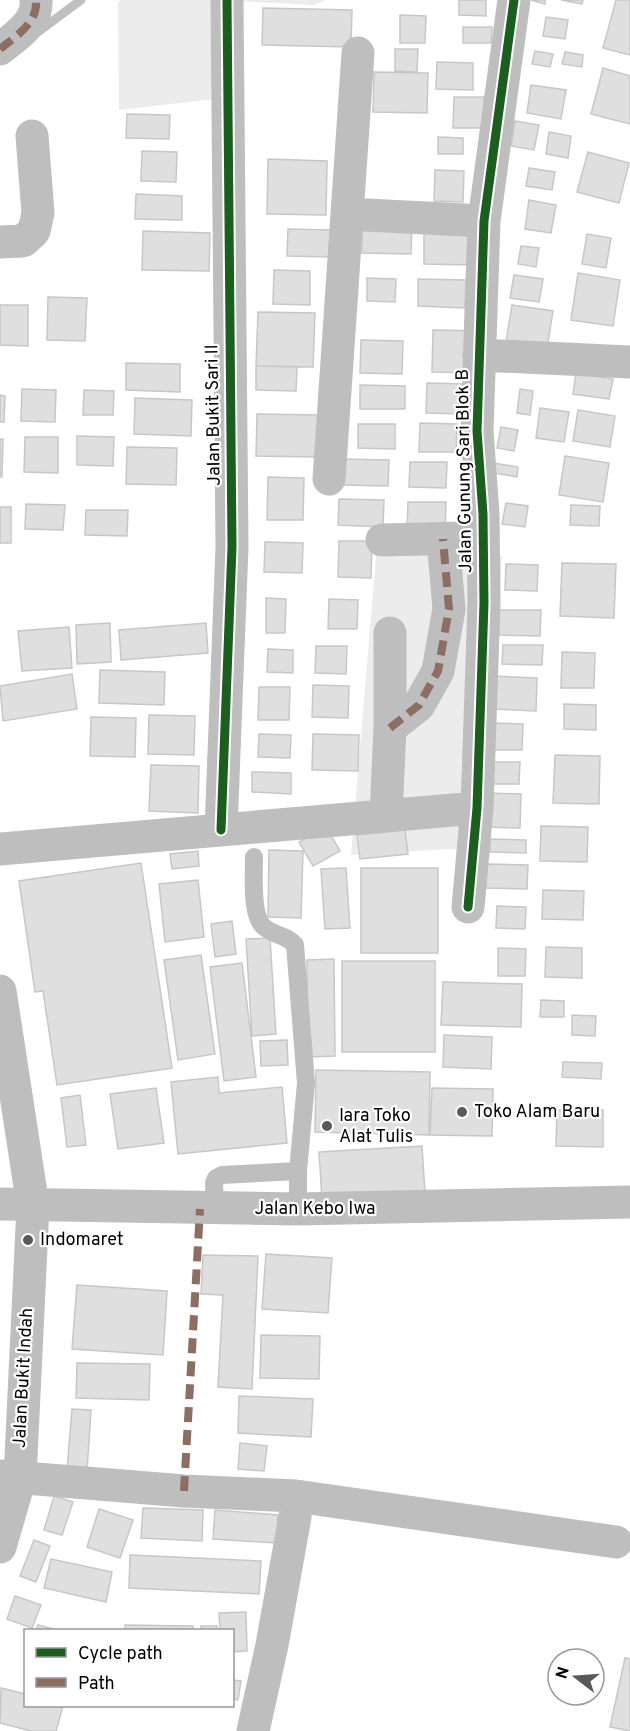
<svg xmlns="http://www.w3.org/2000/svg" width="630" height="1731" viewBox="0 0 630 1731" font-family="Overpass,sans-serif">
	<rect width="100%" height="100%" fill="#fff"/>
	<!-- green -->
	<path fill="#ececec" d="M121 0H326L313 5 237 1 241 96 119 110 118 2Z
		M377 546 502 556 485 847 351 855Z"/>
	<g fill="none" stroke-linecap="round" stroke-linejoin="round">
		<!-- stream -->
		<path stroke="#bfbfbf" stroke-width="9" d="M38 32 81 0"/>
	</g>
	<!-- building -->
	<path fill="#dfdfdf" stroke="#c7c7c7" stroke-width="1.5" d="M459 0H486V16L459 15Z
		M531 0H545V4Z
		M561 0H583L582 4Z
		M616 0H630V55L603 48Z
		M263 8 352 10 351 47 262 45Z
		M400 15 426 16 425 43H400Z
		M546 17 568 20 565 39 543 36Z
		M463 27H492L491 43H463Z
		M395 49H418L417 72 395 71Z
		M535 51 553 54 550 67 532 64Z
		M565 52 583 55 582 67 562 64Z
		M437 62 473 63V90L436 89Z
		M603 68 630 76V124L591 114Z
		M374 72 428 73 427 113 373 112Z
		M531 85 566 90 561 119 527 113Z
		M454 97H484L483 128H453Z
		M127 114 170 115 169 139 126 138Z
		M515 121 539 125 534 150 511 146Z
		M549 132 571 136 568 158 546 154Z
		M438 137 463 138V154H438Z
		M142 151 177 152 176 182 141 181Z
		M588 152 629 163 619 203 577 192Z
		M268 159 327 161 326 215 267 214Z
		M529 168 555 172 552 190 526 186Z
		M435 170 464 171 463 202 434 201Z
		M136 194 182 196V220L135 219Z
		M529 200 556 205 551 233 525 229Z
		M362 223 412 225 411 254 362 253Z
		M288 229 332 230 331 257 287 256Z
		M143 231 210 233 209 271 142 270Z
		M424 233 473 234 472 265 424 264Z
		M587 234 611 238 606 268 582 264Z
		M521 246 539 248 536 267 518 264Z
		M274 270 310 271V305L273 304Z
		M578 273 620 280 613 326 571 320Z
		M514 275 543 279 539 302 510 298Z
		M367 278 396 279 395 302 367 301Z
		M418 279 466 280 465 308 418 306Z
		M48 297 87 298 85 341 47 340Z
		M0 305H28V346L0 345Z
		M512 305 553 311 547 349 506 342Z
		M258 312 315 313 313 367 256 366Z
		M433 330 479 331 478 373 432 372Z
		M361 340 403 341 402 374 360 373Z
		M126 363 180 364V392L126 390Z
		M256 366 297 367 296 391 256 390Z
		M576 373 613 379 609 399 573 394Z
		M427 383 466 384V414L426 413Z
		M360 385 405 386V409H360Z
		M22 389 56 390 55 422 21 421Z
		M520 389 533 391 530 415 517 413Z
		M84 390 114 391 113 415H83Z
		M0 395 5 396 4 422H0Z
		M135 398 192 400 191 436 134 434Z
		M540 408 569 412 564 442 536 438Z
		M578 410 615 416 610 447 573 441Z
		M257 414 318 415 317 457 256 456Z
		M420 423 457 424 456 452H419Z
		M358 424H395V449L358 448Z
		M501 427 518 430 514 451 497 448Z
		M77 436 114 437 113 466 77 465Z
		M25 437H58V473L24 472Z
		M0 439H3L2 477H0Z
		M127 447 177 448 176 485 126 484Z
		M565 456 609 463 603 502 559 495Z
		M344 459 389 460 388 486 343 485Z
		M410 462H447L446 488 409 487Z
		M494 463 518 467 517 477 493 473Z
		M268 477 304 478 303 520H267Z
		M339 499 384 500 383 527 338 525Z
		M408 502H446L445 530 407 529Z
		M506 503 528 506 525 527 502 524Z
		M26 504 65 505 63 530 25 529Z
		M571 505 600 506 599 526 570 525Z
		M0 507H11V543H0Z
		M86 510H128L127 536 85 535Z
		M339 541H372L371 578 338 577Z
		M265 542 303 543 302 573 264 572Z
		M562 563 616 564 614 618 560 616Z
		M506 564 538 565 537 591 505 590Z
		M266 598 286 599 285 633H266Z
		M329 599 358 600 357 629H328Z
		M499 610H541L540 636 499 635Z
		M110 623 111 662 77 664 76 625Z
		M206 623 208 653 121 660 119 630Z
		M69 627 72 668 22 671 18 631Z
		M503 645H543L542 665 502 664Z
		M316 646H347L346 674 315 673Z
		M268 649 293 650V673L267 672Z
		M562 652 595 653 594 688H561Z
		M100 670 165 672 164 705 99 703Z
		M72 674 77 709 3 721 0 686Z
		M492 676 537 678 536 711 492 709Z
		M313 685 349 686 348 718 312 717Z
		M259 687H290L289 720H258Z
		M564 704 596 705V730L564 729Z
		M149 715 195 716 194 755 148 754Z
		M91 717 136 718 135 757 90 756Z
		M492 723 523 724 522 750H492Z
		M259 734 291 735 290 758 258 757Z
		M313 734 359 735 358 771 312 770Z
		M555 755 600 756 599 804 553 803Z
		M491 762H520L519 784H491Z
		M151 765 199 766 198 813 149 811Z
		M252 772 291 773V794L252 792Z
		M487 793 521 794 520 828 486 827Z
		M541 826 588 827 587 862 540 861Z
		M326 827 340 851 313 866 299 842Z
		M405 830 408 854 360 859 357 835Z
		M490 839 526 840V853L490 852Z
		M269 850 303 851 301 918 268 917Z
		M198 851 199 866 172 869 170 854Z
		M141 863 172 1068 57 1085 43 991 35 992 19 881Z
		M487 864 528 865 527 889 486 888Z
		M346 868 350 928 325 929 321 869Z
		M361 868H438V953H361Z
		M198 880 204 937 165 942 159 884Z
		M543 890 584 891 583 920 542 919Z
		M497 906 526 907 525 929 496 928Z
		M232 921 236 954 215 957 211 924Z
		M270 938 276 1034 252 1036 246 939Z
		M546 947 582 948V978L545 977Z
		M498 948 526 949 525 976H498Z
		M201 955 215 1054 178 1060 164 960Z
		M334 959 335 1056 308 1057 307 960Z
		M342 961H435V1052H342Z
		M242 963 256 1077 224 1081 210 967Z
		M443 982 522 984 521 1027 441 1025Z
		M541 1000 564 1001V1017H540Z
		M572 1015 596 1016 595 1036 572 1035Z
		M444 1035 492 1037 491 1069 443 1067Z
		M287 1040 288 1065 261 1066 260 1041Z
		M563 1062 602 1063 601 1079 562 1077Z
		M316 1070 430 1072 429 1135 315 1132Z
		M218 1077 219 1093 282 1087 287 1143 178 1154 171 1082Z
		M156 1088 164 1143 118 1149 110 1094Z
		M432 1088 493 1089 492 1136 430 1135Z
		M80 1095 86 1145 67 1147 61 1098Z
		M557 1110H603V1147L556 1146Z
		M422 1146 425 1193 322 1199 319 1152Z
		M266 1254 332 1258 328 1313 262 1309Z
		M203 1255 258 1256 252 1389 218 1387 223 1295 201 1294Z
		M77 1285 167 1291 163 1355 72 1349Z
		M261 1335 320 1336 319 1379 260 1378Z
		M77 1363 150 1364 149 1400 76 1398Z
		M239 1396 313 1399 311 1437 238 1433Z
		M72 1409 91 1410 87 1471 67 1470Z
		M240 1443 267 1446 264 1471 238 1469Z
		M54 1496 73 1502 62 1535 44 1530Z
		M143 1508 203 1510 202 1541 141 1538Z
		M99 1509 133 1520 120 1558 87 1547Z
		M215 1510 278 1515 276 1543 213 1539Z
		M34 1540 50 1546 36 1582 20 1576Z
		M130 1555 261 1561 259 1594 129 1588Z
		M51 1559 112 1572 106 1602 44 1588Z
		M15 1596 41 1605 32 1628 7 1619Z
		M246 1612 247 1651 232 1652V1630H220L219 1613Z
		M38 1625 57 1630H36Z
		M125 1625 193 1626V1630H125Z
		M201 1626H217V1630H201Z
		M625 1658 630 1659V1731L610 1727Z
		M232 1680 241 1681 238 1700 232 1699Z
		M1 1688 26 1694V1706H63L56 1731H31L0 1723Z"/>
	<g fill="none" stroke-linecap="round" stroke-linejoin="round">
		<!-- service -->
		<path stroke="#bebebe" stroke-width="18" d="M254 857C254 874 251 915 263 926 273 936 286 934 295 945L306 1083 298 1171V1209
			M215 1209 214 1183 216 1178 222 1175 298 1171"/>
		<!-- minor -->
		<path stroke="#bebebe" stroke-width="33" d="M0 49C16 36 38 23 36 0
			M347 214 484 221
			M0 242 23 241 34 231 38 213 32 136
			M479 355 630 362
			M329 479 358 53
			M382 540 463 538
			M390 728 419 705 438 671 449 609 443 539
			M386 815 390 728V633
			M221 830 232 547 227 0
			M0 849 477 808
			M468 907 477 808 484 603 483 514 477 431 484 221 514 0
			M0 1476 184 1491 296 1496 616 1542
			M0 1547 20 1478 33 1206
			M253 1731 272 1645 295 1517 296 1496"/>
		<!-- tertiary -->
		<path stroke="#bebebe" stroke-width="33" d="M0 991 33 1206
			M0 1204 298 1209 630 1202"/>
		<!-- quiet -->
		<path stroke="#8d6e63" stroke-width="8" stroke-dasharray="15 8" stroke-linecap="butt" d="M0 49C16 36 38 23 36 0
			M390 728 419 705 438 671 449 609 443 539
			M184 1491 200 1209"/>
		<defs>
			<path id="cycleway" d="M221 830 232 547 227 0
				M468 907 477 808 484 603 483 514 477 431 484 221 514 0"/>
		</defs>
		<!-- cycleway casing -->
		<use href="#cycleway" stroke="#fff" stroke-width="13"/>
		<!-- cycleway -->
		<use href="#cycleway" stroke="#1b5e20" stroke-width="9"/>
	</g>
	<!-- markers -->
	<g fill="#595959" stroke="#fff" stroke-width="2">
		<circle cx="462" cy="1112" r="6"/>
		<circle cx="327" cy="1126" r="6"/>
		<circle cx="28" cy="1240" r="6"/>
	</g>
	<g text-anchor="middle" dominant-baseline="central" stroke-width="4.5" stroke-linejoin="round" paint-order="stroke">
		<!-- street labels -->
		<g font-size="18" fill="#000" stroke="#fff">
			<text transform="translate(214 415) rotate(-91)">Jalan Bukit Sari II</text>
			<text transform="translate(465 471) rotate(-91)">Jalan Gunung Sari Blok B</text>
			<text x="315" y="1209">Jalan Kebo Iwa</text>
			<text transform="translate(24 1378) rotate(-87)">Jalan Bukit Indah</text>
		</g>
		<!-- poi labels -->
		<g font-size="18" fill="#000" stroke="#fff" text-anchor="start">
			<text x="474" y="1112">Toko Alam Baru</text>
			<text x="339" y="1116">Iara Toko<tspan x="339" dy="21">Alat Tulis</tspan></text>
			<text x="40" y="1240">Indomaret</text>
		</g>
	</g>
	<!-- legend -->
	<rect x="24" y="1629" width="210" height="78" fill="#ffffff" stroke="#999999" stroke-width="1.5"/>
	<rect x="36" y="1648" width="30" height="9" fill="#1b5e20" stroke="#999999" stroke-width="1.5"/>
	<text x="78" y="1659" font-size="18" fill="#000000">Cycle path</text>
	<rect x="36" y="1678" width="30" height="9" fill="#8d6e63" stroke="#999999" stroke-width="1.5"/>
	<text x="78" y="1689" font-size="18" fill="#000000">Path</text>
	<!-- north arrow -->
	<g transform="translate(576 1677) rotate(287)"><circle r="28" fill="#ffffff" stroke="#999999" stroke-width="1.5"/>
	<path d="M0-4.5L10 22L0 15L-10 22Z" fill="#595959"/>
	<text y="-9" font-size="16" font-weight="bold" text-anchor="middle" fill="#000000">N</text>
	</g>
</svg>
